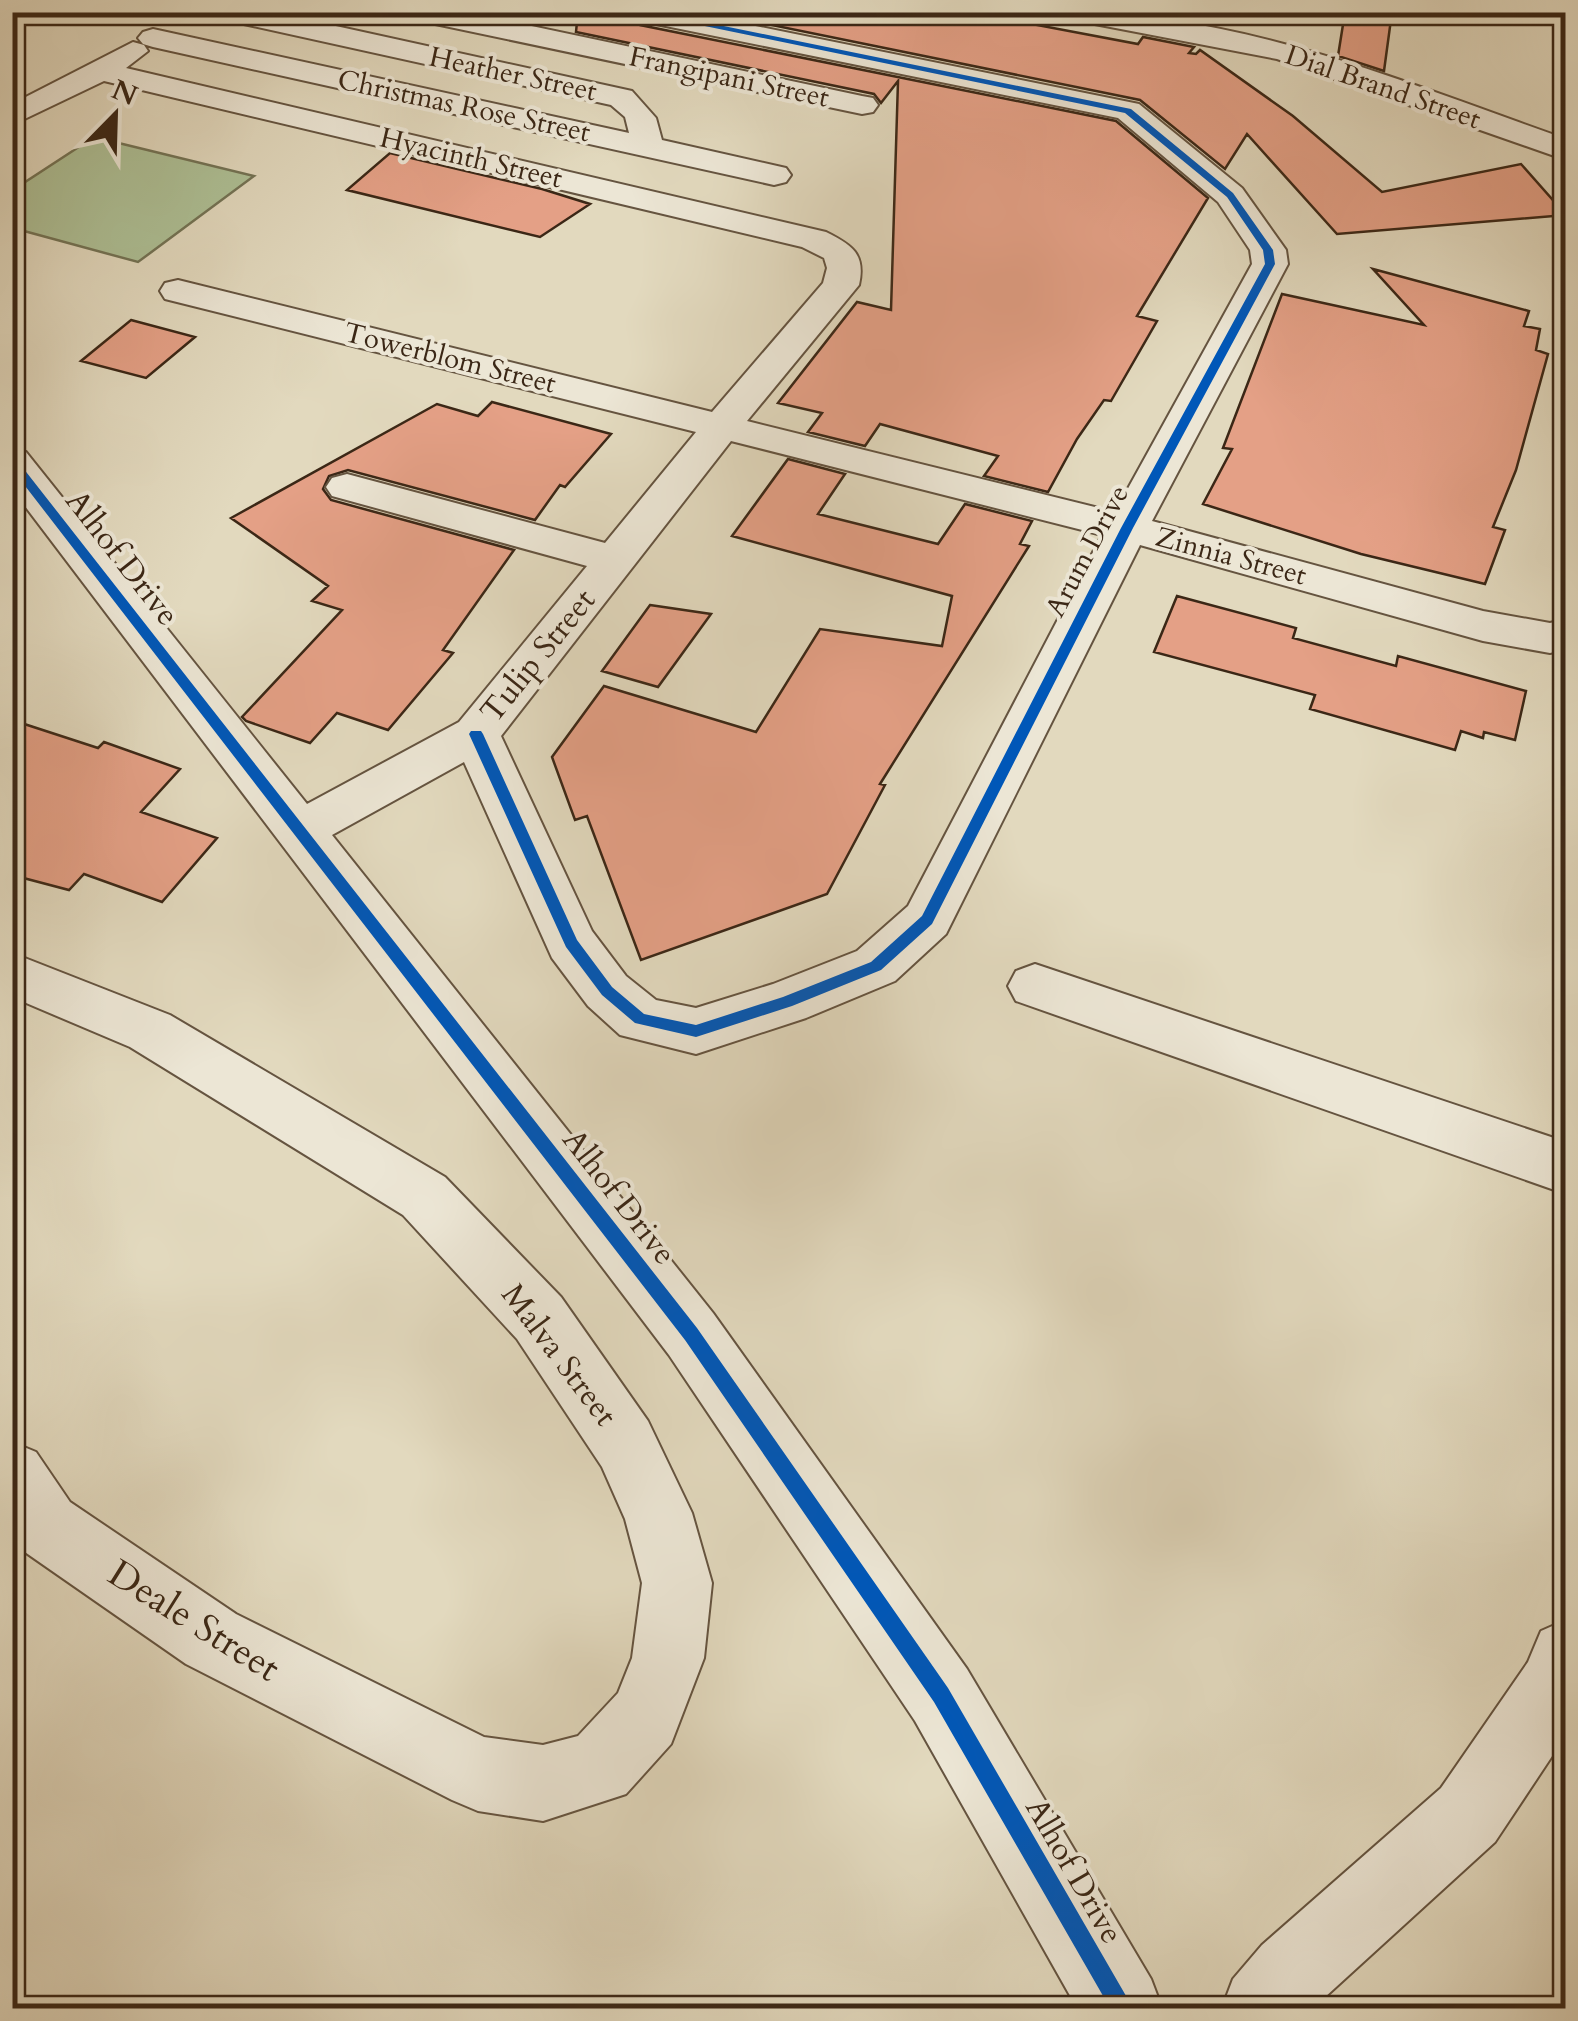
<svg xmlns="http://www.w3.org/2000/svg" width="1578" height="2021" viewBox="0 0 1578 2021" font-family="Cardo,serif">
	<rect width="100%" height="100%" fill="#e2d9be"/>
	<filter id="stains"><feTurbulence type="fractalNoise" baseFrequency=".002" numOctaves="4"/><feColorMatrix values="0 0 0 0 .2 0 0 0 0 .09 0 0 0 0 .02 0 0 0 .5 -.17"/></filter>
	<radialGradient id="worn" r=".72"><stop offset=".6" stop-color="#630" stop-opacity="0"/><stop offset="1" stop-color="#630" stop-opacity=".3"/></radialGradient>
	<!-- green -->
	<path fill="#aec096" stroke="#747456" stroke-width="2.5" d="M94 137 254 176 138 262 13 228V190Z"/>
	<!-- building -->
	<path fill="#e4a086" stroke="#3b2716" stroke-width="2.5" d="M578 12H623L640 25 1116 121 1208 198 1137 316 1157 321 1111 401 1104 400 1077 439 1048 492 984 476 998 456 880 424 865 446 808 432 822 413 778 403 857 302 891 310 898 81 881 103 874 94 576 32Z
		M708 12H968L1138 44 1143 37 1194 47 1189 53 1196 54 1200 50 1293 116 1382 192 1521 164 1566 215 1337 234 1247 134 1225 169 1140 100Z
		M1345 12H1392L1384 71 1338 56Z
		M390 153 542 189 590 204 540 237 347 190Z
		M1373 269 1529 311 1524 326 1540 329 1536 350 1548 354 1516 470 1493 527 1505 530 1485 584 1361 554 1203 504 1232 449 1223 448 1282 294 1424 325Z
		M131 320 195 337 146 378 81 361Z
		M492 402 611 434 565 487 560 485 535 520 348 470 329 476 323 489 331 500 514 550 443 650 453 653 388 730 337 713 310 743 246 721 242 717 342 610 312 601 328 586 231 518 437 404 478 416Z
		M788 459 845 474 818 514 938 544 965 504 1032 521 1020 544 1029 546 880 784 885 785 827 894 641 960 587 816 575 820 552 757 604 686 756 732 820 629 942 646 952 596 732 536Z
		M1177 596 1296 628 1293 638 1396 666 1398 656 1526 691 1515 740 1484 732 1483 738 1461 731 1455 750 1310 709 1315 695 1154 652Z
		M650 605 711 614 658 687 602 671Z
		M12 720 98 748 104 742 180 769 141 812 217 838 162 902 84 874 69 890 12 875Z"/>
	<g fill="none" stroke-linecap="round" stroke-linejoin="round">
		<defs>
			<path id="minor" d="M216 12H272L632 91 656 118 662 140 786 168 791 175 786 182 774 185 153 47 143 44 138 38 143 32 153 29 629 133 625 117 611 105 230 21Z
				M407 12H465L862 96 873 98 878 105 873 112 862 114 421 21Z
				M627 12H687L1139 104 1242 188 1286 250 1288 264 1152 521 1483 611 1550 623 1566 619V649L1550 653 1483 641 1140 545 946 934 895 981 806 1018 696 1054 620 1035 588 1006 552 958 464 762 332 835 713 1313 967 1669 1151 1979 1162 2008H1077L915 1721 669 1355 12 489V449L26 452 307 804 459 722 587 566 332 496 326 487 332 478 347 474 605 543 696 432 165 299 160 291 165 283 178 280 712 412 823 283 827 268 824 258 802 247 104 81 12 125V104L133 42 144 45 148 51 126 68 826 232C852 245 866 254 859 285L747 421 1115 512 1252 264 1250 250 1218 202 1118 118 641 21ZM731 441 1102 535 908 906 857 951 773 984 696 1008 656 1000 626 976 592 931 501 736Z
				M1065 12C1240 12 1403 82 1566 139V160L1277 59 1079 21Z
				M12 953 170 1015 445 1177 561 1297 648 1421 692 1513 712 1583 704 1658 671 1744 626 1794 543 1821 478 1811 452 1800 186 1664 22 1550 12 1536V1442L36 1452 70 1502 236 1614 484 1737 543 1745 578 1736 618 1693 632 1658 642 1583 625 1519 602 1467 517 1339 403 1215 130 1047 12 997Z
				M1035 964 1566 1142V1194L1016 1001 1008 986 1016 971Z
				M1566 1620V1735L1495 1842 1313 2008H1222L1233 1979 1262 1945 1441 1788 1528 1662 1541 1631Z"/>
		</defs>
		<!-- minor casing -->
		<use href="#minor" stroke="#655440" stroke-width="4"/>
		<!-- minor -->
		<use href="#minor" fill="#ece6d5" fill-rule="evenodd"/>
		<defs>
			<path id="cycleway" d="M637 12H655L1131 109 1233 193 1273 250 1275 264 1133 528 932 924 881 970 792 1006 696 1037 635 1023 602 995 566 947 469 734 471 731H481L483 734 577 940 612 987 644 1014 696 1025 783 997 871 962 922 916 1121 528 1265 264 1263 250 1227 197 1125 113Z
				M12 458 16 459 697 1328 948 1688 1133 2008H1110L934 1702 685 1340 12 469Z"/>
		</defs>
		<!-- cycleway casing -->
		<use href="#cycleway" stroke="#ece6d5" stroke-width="6"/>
		<!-- cycleway -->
		<use href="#cycleway" fill="#0057b8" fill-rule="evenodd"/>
	</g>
	<g text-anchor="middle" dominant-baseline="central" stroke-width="8" stroke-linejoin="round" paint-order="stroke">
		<!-- far-street labels -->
		<g font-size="28" fill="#3b2716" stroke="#ece6d5">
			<text transform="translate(513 74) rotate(12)">Heather Street</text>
			<text transform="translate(729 77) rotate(12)">Frangipani Street</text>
			<text transform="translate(1383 87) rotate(19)">Dial Brand Street</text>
			<text transform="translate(464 106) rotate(12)">Christmas Rose Street</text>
			<text transform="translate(471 158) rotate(13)">Hyacinth Street</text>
			<text transform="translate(450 358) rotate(14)">Towerblom Street</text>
			<text transform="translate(1087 551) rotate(-62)">Arum Drive</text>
			<text transform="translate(1231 556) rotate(15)">Zinnia Street</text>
		</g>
		<!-- street labels -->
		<g font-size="32" fill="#3b2716" stroke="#ece6d5">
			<text transform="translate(122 558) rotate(52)">Alhof Drive</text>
			<text transform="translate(538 656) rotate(-51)">Tulip Street</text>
			<text transform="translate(619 1197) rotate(52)">Alhof Drive</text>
			<text transform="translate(559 1355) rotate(53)">Malva Street</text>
			<text transform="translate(1074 1871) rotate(60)">Alhof Drive</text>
		</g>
		<!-- near-street labels -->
		<g font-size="38" fill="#3b2716" stroke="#ece6d5">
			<text transform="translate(194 1621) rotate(32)">Deale Street</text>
		</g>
	</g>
	<!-- margin -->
	<rect width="1578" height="2021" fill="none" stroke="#e2d9be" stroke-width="50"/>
	<rect x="15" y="15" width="1548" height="1991" fill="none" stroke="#3b2716" stroke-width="5"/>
	<rect x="25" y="25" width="1528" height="1971" fill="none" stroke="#3b2716" stroke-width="2.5"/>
	<!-- north arrow -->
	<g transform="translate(115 115) rotate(23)" stroke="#ece6d5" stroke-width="8" paint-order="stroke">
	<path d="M0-8L18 38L0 25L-18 38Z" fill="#3b2716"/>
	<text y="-15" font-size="28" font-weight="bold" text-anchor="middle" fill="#3b2716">N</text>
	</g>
	<rect width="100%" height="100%" filter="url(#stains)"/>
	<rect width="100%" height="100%" fill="url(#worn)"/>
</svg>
